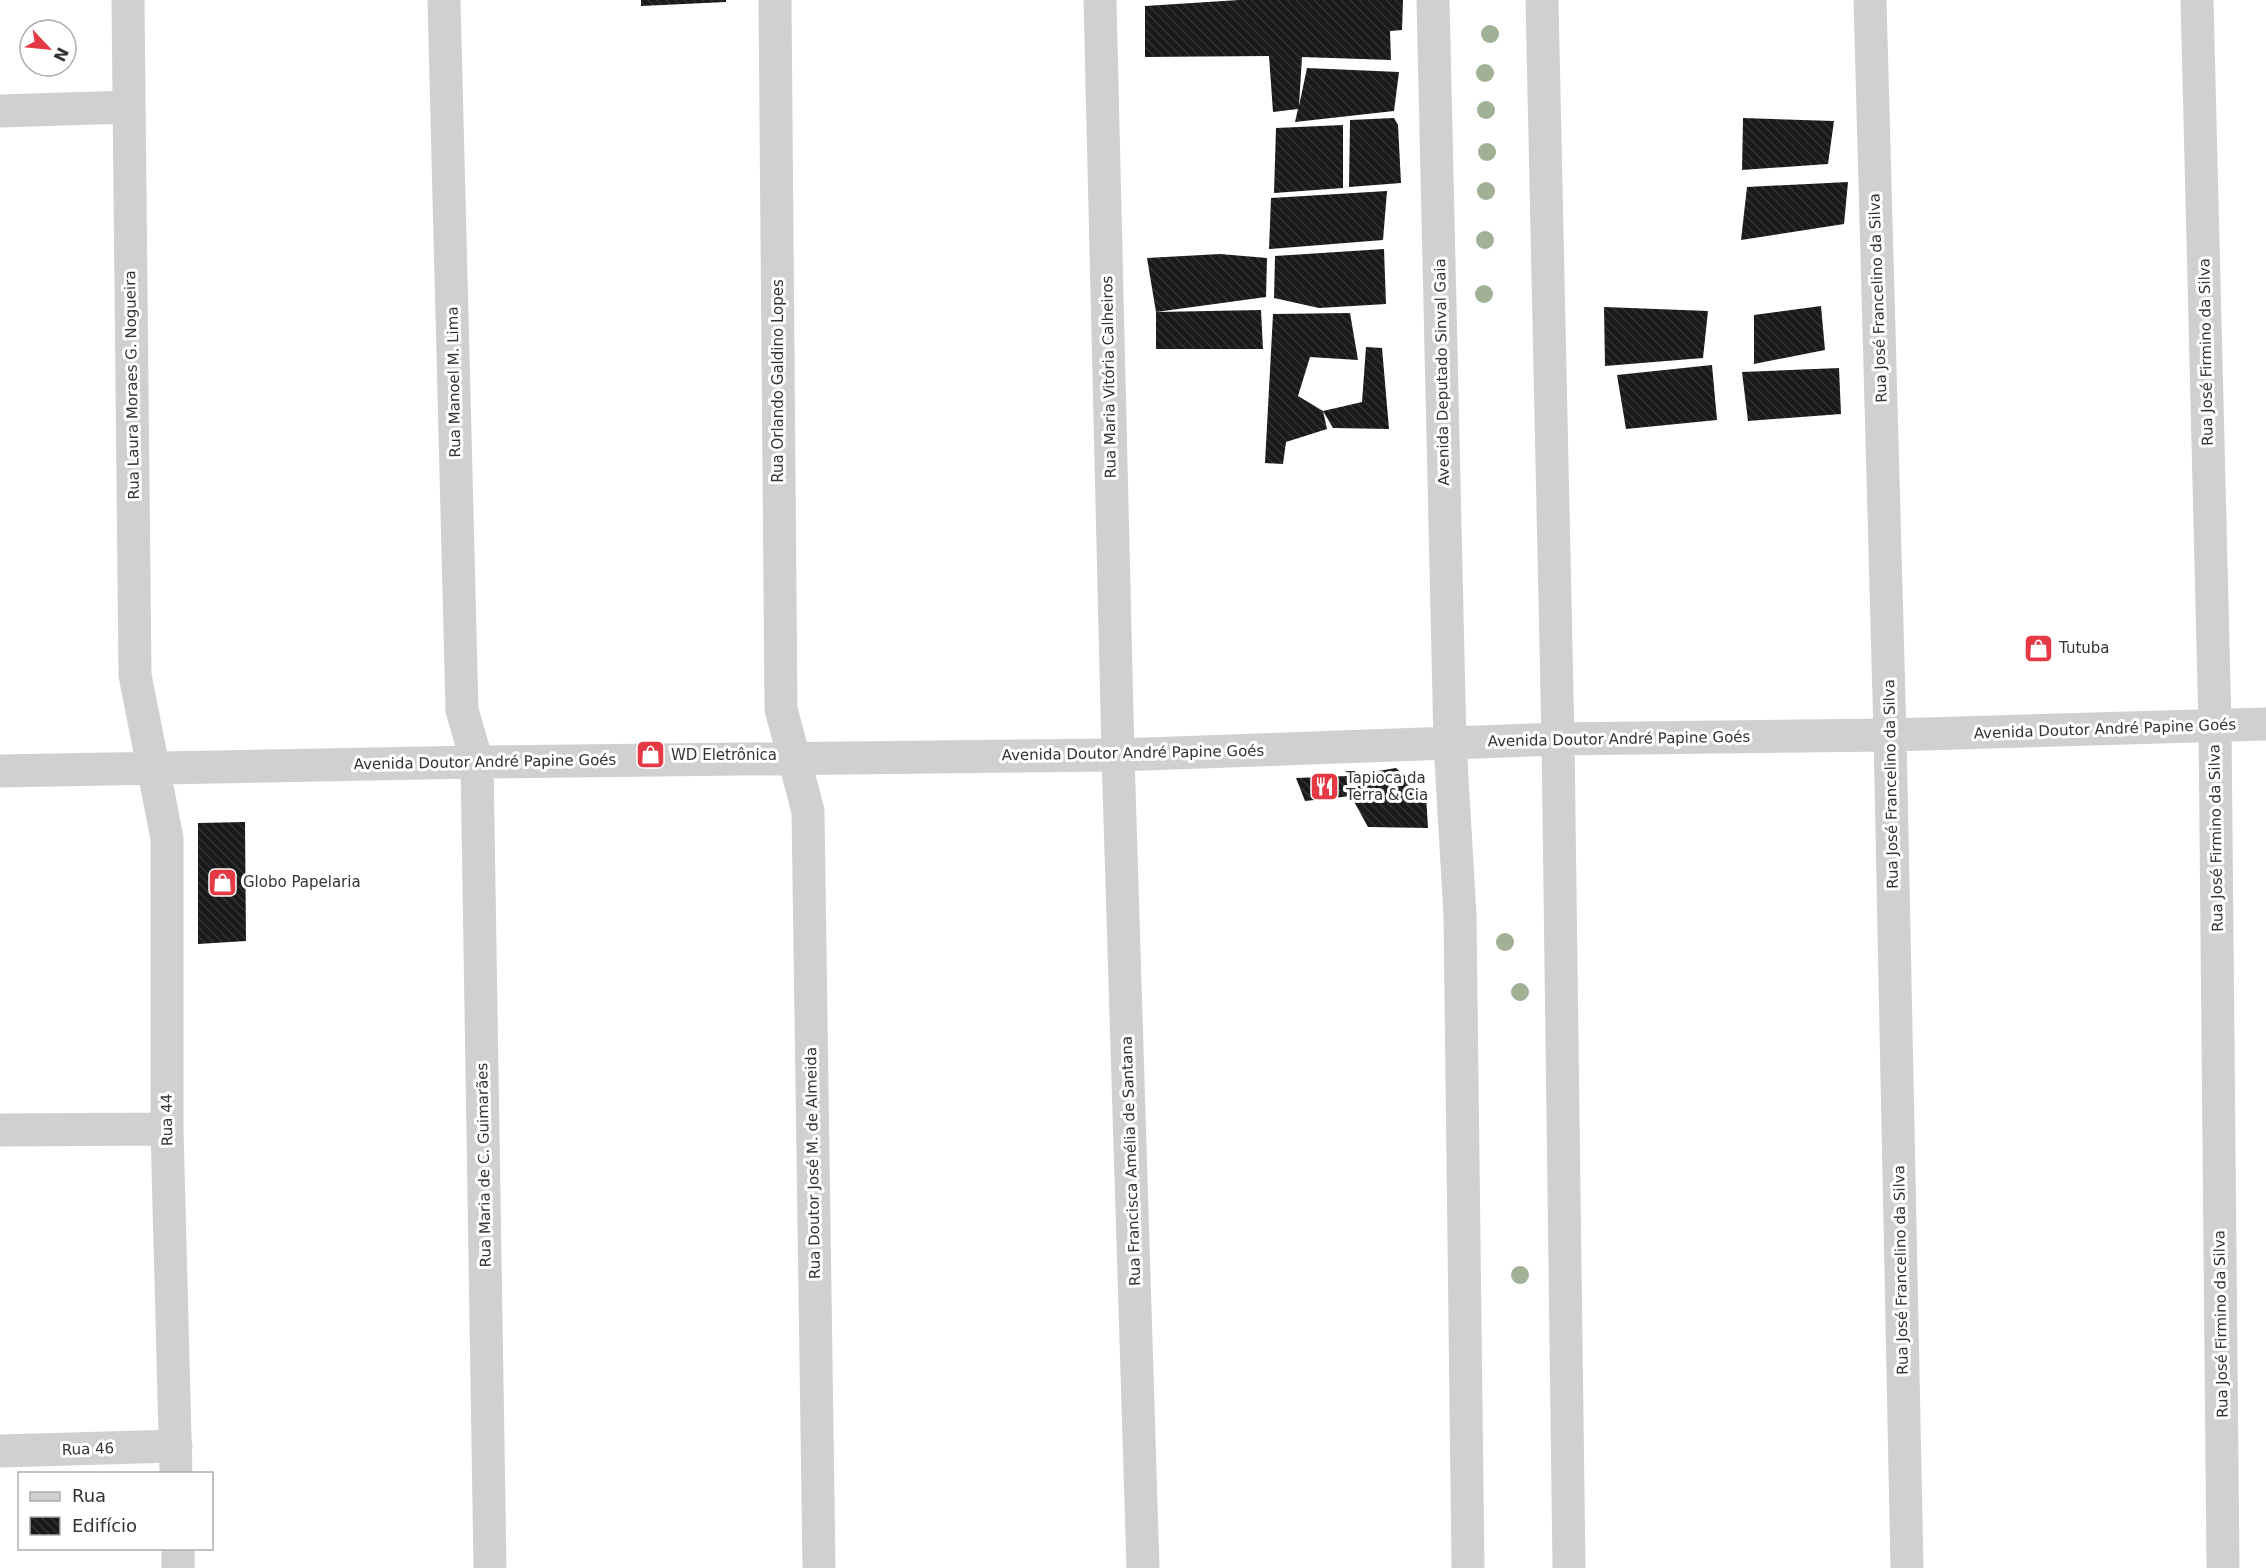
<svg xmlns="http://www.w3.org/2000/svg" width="2266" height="1568" viewBox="0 0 2266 1568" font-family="'DejaVu Sans',sans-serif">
	<defs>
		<pattern id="building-back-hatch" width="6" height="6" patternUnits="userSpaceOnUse" patternTransform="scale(1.5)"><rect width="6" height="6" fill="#1a1a1a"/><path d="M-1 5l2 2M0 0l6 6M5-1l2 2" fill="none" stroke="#333"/></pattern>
	</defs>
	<rect width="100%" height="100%" fill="#fff"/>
	<!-- building -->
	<path fill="url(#building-back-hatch)" d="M641 0H726V2L641 6Z
		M1239 0H1403L1402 30 1390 31 1391 60 1302 57 1299 106 1307 68 1399 72 1394 111 1295 122 1298 109 1273 112 1269 56 1145 57V6Z
		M1394 118 1398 125 1401 183 1349 187 1350 120Z
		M1743 118 1834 121 1828 164 1742 170Z
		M1343 125V188L1274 193 1276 128Z
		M1848 182 1844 224 1741 240 1747 187Z
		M1387 191 1383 240 1269 249 1271 198Z
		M1384 249 1386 304 1319 308 1274 298 1275 256Z
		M1220 254 1267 258 1266 297 1156 312 1261 310 1263 349H1156V312L1147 258Z
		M1821 306 1825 350 1754 364V315Z
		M1604 307 1708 311 1703 358 1605 366Z
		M1350 313 1358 360 1310 357 1298 396 1323 411 1327 429 1286 442 1283 464 1265 463 1273 314Z
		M1366 347 1382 348 1389 429 1333 428 1323 411 1362 402Z
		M1712 365 1717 420 1626 429 1617 375Z
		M1839 368 1841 414 1748 421 1742 372Z
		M1396 768 1426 795 1428 828 1368 827 1351 796 1305 801 1296 778 1348 776Z
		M245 822 246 941 198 944V823Z"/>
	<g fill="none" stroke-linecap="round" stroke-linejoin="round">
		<!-- minor -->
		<path stroke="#d0d0d0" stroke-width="33" d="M128 0 135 675 167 838V1129L176 1474
			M444 0 462 710 477 762 490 1568
			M775 0 781 709 808 811 819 1568
			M1100 0 1118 755 1143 1568
			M1433 0 1450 743 1460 915 1468 1568
			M1542 0 1558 739 1569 1568
			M1870 0 1890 735 1907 1568
			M2197 0 2215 725 2223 1568
			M0 111 129 107
			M0 771 477 762 1118 755 1558 739 1890 735 2266 724
			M0 1130 167 1129
			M0 1451 176 1446
			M178 1548V1568"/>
	</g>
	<!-- trees -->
	<g fill="#a2b095">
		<circle cx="1490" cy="34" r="9"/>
		<circle cx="1485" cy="73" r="9"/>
		<circle cx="1486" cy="110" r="9"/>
		<circle cx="1487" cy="152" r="9"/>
		<circle cx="1486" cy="191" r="9"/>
		<circle cx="1485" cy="240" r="9"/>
		<circle cx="1484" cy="294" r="9"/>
		<circle cx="1505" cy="942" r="9"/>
		<circle cx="1520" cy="992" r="9"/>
		<circle cx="1520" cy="1275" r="9"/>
	</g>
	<!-- icons -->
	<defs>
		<symbol id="shop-square" viewBox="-11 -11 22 22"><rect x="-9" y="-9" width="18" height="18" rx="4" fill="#e63946" stroke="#fff"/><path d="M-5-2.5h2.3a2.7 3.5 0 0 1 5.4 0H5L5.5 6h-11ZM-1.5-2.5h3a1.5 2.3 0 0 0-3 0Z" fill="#fff"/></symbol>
		<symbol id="restaurant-square" viewBox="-11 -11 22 22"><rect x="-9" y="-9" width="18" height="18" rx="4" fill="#e63946" stroke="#fff"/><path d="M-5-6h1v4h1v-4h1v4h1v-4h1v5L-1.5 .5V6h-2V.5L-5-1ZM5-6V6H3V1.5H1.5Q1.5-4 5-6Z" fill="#fff"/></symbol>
	</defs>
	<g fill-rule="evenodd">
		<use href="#shop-square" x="2022" y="632" width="33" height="33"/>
		<use href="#shop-square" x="634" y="738" width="33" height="33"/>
		<use href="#restaurant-square" x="1308" y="770" width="33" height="33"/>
		<use href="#shop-square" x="206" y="866" width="33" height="33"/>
	</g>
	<g text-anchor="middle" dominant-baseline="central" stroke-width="6" stroke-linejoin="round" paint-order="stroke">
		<!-- street labels -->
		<g font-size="15" fill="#333" stroke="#fff">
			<text transform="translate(1878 298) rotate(-92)">Rua José Francelino da Silva</text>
			<text transform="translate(2206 352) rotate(-91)">Rua José Firmino da Silva</text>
			<text transform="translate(1442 372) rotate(-91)">Avenida Deputado Sinval Gaia</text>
			<text transform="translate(1109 377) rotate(-91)">Rua Maria Vitória Calheiros</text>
			<text transform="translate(778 381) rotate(-90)">Rua Orlando Galdino Lopes</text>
			<text transform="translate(454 382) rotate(-91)">Rua Manoel M. Lima</text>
			<text transform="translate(132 385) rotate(-91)">Rua Laura Moraes G. Nogueira</text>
			<text transform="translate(2105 729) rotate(-2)">Avenida Doutor André Papine Goés</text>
			<text transform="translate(1619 739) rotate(-1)">Avenida Doutor André Papine Goés</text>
			<text transform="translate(1133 753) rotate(-1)">Avenida Doutor André Papine Goés</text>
			<text transform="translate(485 762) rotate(-1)">Avenida Doutor André Papine Goés</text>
			<text transform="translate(1891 784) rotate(-91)">Rua José Francelino da Silva</text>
			<text transform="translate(2216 838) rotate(-91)">Rua José Firmino da Silva</text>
			<text transform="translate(167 1120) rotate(-91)">Rua 44</text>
			<text transform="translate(1131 1161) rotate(-92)">Rua Francisca Amélia de Santana</text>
			<text transform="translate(813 1163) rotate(-91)">Rua Doutor José M. de Almeida</text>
			<text transform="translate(484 1165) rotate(-91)">Rua Maria de C. Guimarães</text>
			<text transform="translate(1901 1270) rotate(-91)">Rua José Francelino da Silva</text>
			<text transform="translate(2221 1324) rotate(-91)">Rua José Firmino da Silva</text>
			<text transform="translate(88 1449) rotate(-2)">Rua 46</text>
		</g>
		<!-- poi labels -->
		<g font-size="15" fill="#333" stroke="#fff" text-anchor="start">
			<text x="2059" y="648">Tutuba</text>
			<text x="671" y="755">WD Eletrônica</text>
			<text x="1346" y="778">Tapioca da<tspan x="1346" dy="17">Terra &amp; Cia</tspan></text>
			<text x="243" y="882">Globo Papelaria</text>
		</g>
	</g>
	<!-- legend -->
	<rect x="18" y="1472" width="195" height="78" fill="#ffffff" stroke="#adadad" stroke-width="1.5"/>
	<rect x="30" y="1492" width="30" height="9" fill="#d0d0d0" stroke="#adadad" stroke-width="1.5"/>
	<text x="72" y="1502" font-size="18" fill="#333333">Rua</text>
	<rect x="30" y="1517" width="30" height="18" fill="url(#building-back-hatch)" stroke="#adadad" stroke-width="1.5"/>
	<text x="72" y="1532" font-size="18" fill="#333333">Edifício</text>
	<!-- north arrow -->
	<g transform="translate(48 48) rotate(116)"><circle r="28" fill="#ffffff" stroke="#adadad" stroke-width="1.5"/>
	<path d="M0-4.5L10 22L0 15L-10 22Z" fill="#e63946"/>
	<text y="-9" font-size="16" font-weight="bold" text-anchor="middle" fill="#333333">N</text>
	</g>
</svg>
